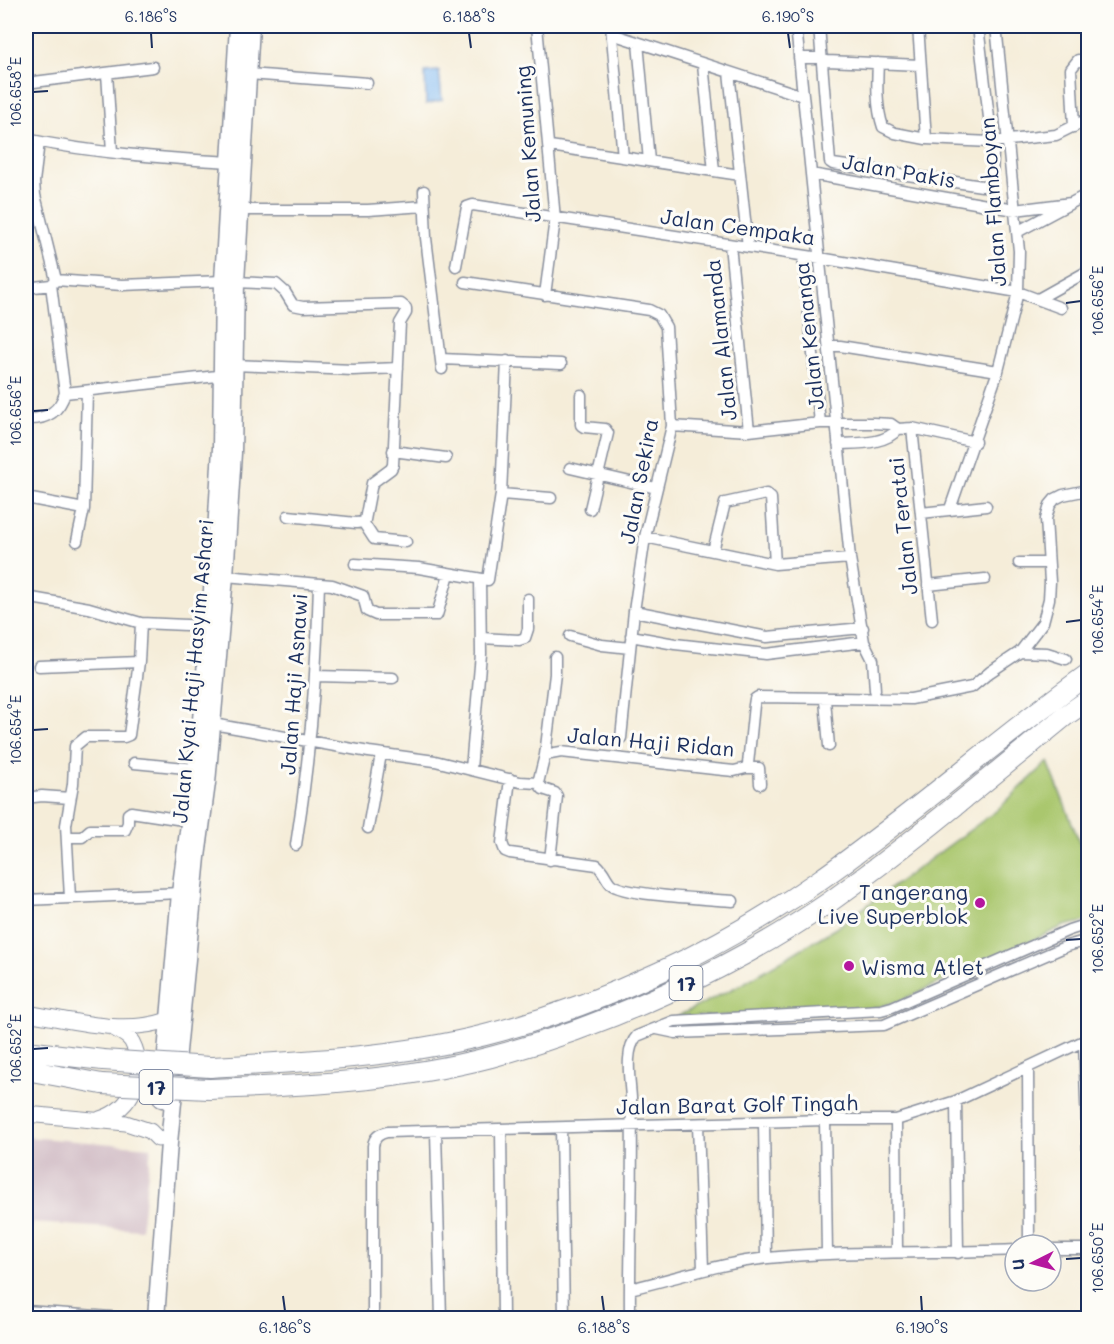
<svg xmlns="http://www.w3.org/2000/svg" width="1114" height="1344" viewBox="0 0 1114 1344" font-family="Mali,sans-serif">
	<rect width="100%" height="100%" fill="#fdfcf7"/>
	<filter id="ink" filterUnits="userSpaceOnUse"><feTurbulence type="fractalNoise" baseFrequency=".0167" numOctaves="2"/><feDisplacementMap in="SourceGraphic" scale="12" xChannelSelector="R" yChannelSelector="G"/><feConvolveMatrix kernelMatrix="1 2 1 2 8 2 1 2 1" color-interpolation-filters="sRGB"/></filter>
	<filter id="wash" filterUnits="userSpaceOnUse"><feTurbulence type="fractalNoise" baseFrequency=".008" numOctaves="4" result="noise"/><feDisplacementMap in="SourceGraphic" scale="24" xChannelSelector="R" yChannelSelector="G"/><feGaussianBlur stdDeviation="1.35" result="paint"/><feColorMatrix in="noise" values="0 0 0 0 0 0 0 0 0 0 0 0 0 0 0 0 0 1.4 0 .05"/><feComposite in="paint" operator="in"/></filter>
	<g filter="url(#wash)">
		<rect width="100%" height="100%" fill="#f5edd9"/>
		<!-- industrial -->
		<path fill="#d2bdc6" d="M26 1137 151 1147 141 1230 33 1223 30 1233 26 1232Z"/>
		<!-- green -->
		<path fill="#aac76e" stroke="#627b66" stroke-width="1.5" d="M1048 762 1088 864V921L1064 926 899 1001 864 1011 676 1017 744 983 836 928 996 811Z"/>
		<!-- water -->
		<path fill="#82baf2" stroke="#4e74a8" stroke-width="1.5" d="M439 71 442 100 426 104 425 72Z"/>
	</g>
	<g filter="url(#ink)">
		<g fill="none" stroke-linecap="round" stroke-linejoin="round">
			<defs>
				<path id="street" d="M537 26 555 219 545 295
					M611 26 623 157
					M796 26 850 558 864 642 873 660 875 690
					M819 26 830 162 833 164 982 186H988L992 183 993 151 978 26
					M918 26 926 139
					M612 34 803 96
					M638 43 649 161
					M799 58H820L827 61 920 65
					M878 63C877 83 876 107 883 127L895 133 926 139 991 142 1056 135 1088 119
					M703 64 714 171
					M729 72 748 247
					M107 73 112 152
					M249 74 367 83
					M26 83 153 67
					M1074 127 1071 69 1078 60 1088 62
					M26 139C93 153 161 158 230 162
					M39 142 34 182 35 195 56 280
					M550 146 740 175
					M811 174 1015 210 1071 203
					M424 191 426 238 442 369
					M240 210H368L424 206
					M1017 232 1088 194
					M730 245 749 431
					M803 256 820 423
					M456 266 467 207 473 205 820 258 1018 292 1061 308
					M236 282 276 284 285 292 293 305 303 307 401 304 406 308V313L400 323 393 465 391 469 372 483 365 520 363 522 356 523 288 516
					M465 282 649 310 659 315 666 327 672 426 645 537 634 611 621 738
					M26 288 51 285 56 280 122 285 223 281
					M1038 299 1088 271
					M829 346H840L998 371
					M441 359 561 364
					M234 365 353 370 398 368
					M65 393 226 375
					M581 395V425L584 427 605 429 608 433 590 509
					M26 419C45 420 59 413 65 393L51 285
					M672 426 749 431 820 423H873L891 424 898 429 912 428 975 442
					M912 428 932 620
					M838 444C857 443 885 445 898 429
					M393 451 446 458
					M570 468 656 488
					M501 494 551 498
					M26 498 84 509
					M950 509 998 371 1018 292 1019 251 996 26
					M921 513 986 506
					M363 522 374 539 406 542
					M645 537 775 564 850 558
					M77 541 84 509 87 391
					M713 551 725 503 766 494 771 498 775 564
					M1019 563H1048
					M355 564 419 568 488 580 501 494 507 361
					M225 576 332 585 363 596 367 611 376 615H437L449 574
					M928 585 985 579
					M26 597 89 608 141 623 209 626
					M634 611 767 637 863 628
					M570 636 602 645 630 648
					M631 636 675 644 766 654 864 642
					M481 638 519 640 525 638 528 629V599
					M1020 652 1047 653 1066 659
					M39 666 139 662 141 623
					M316 676 393 678
					M825 700 829 746
					M213 724 369 752 435 761 520 782 538 783
					M545 755 561 752 714 769 734 771 746 768 748 764 754 705 755 699 758 697 911 699 972 687 990 672 1020 652 1043 622 1049 599 1050 582 1046 519 1050 505 1055 499 1063 495 1088 490
					M134 763 196 769
					M746 768H759L760 784
					M471 769 481 654 480 579
					M510 779 502 843 505 851 510 853 597 865C604 871 606 879 611 884 624 896 712 899 733 901
					M538 783 545 755 555 674V657
					M538 783 543 789 555 793 557 796 550 860
					M26 798 42 796 70 798
					M368 828 381 754
					M67 837H82L90 830H125L128 823V814L131 812 190 821
					M296 845C310 758 317 672 319 584
					M70 898 66 825 73 784 75 746 86 737H124L129 735 139 662
					M26 900 180 893
					M657 1029 676 1033 884 1025 1067 946 1088 940
					M1084 1041 1088 1158
					M1028 1067 1029 1245
					M956 1101 958 1253
					M825 1120 827 1254
					M896 1120 897 1252
					M764 1122 766 1258
					M698 1124 703 1269
					M561 1128 564 1318
					M501 1130 503 1318
					M436 1132 441 1318
					M1051 1249H1088
					M630 1289C676 1278 721 1263 768 1258 850 1250 933 1254 1015 1250
					M26 1311 125 1318
					M373 1318V1146C374 1137 379 1134 387 1132L825 1120H896L956 1101 1088 1039
					M630 1318C629 1245 634 1171 631 1098 630 1080 624 1050 637 1036L674 1021 881 1010 892 1007 1069 930 1088 924"/>
				<path id="secondary" d="M26 1013C73 1020 121 1036 168 1020
					M26 1114 126 1123 150 1131 158 1139
					M100 1119C133 1109 148 1073 132 1042 128 1035 120 1032 113 1028"/>
				<path id="primary" d="M162 1099 180 893 198 755 214 567 221 448 223 281 238 26
					M156 1318 169 1143 197 857 207 783 225 576 233 453 236 282 251 26"/>
				<path id="highway" d="M26 1051 103 1060
					M210 1067C300 1062 398 1057 485 1035 603 1005 721 949 821 879 913 815 997 739 1088 674
					M26 1070 102 1084
					M209 1089C303 1086 399 1081 491 1057 606 1026 733 969 831 901 912 843 988 779 1065 716L1088 700"/>
			</defs>
			<!-- street casing -->
			<use href="#street" stroke="#888e9c" stroke-width="13"/>
			<!-- secondary casing -->
			<use href="#secondary" stroke="#888e9c" stroke-width="17"/>
			<!-- primary casing -->
			<use href="#primary" stroke="#888e9c" stroke-width="19"/>
			<!-- highway casing -->
			<use href="#highway" stroke="#888e9c" stroke-width="22"/>
			<!-- street -->
			<use href="#street" stroke="#fff" stroke-width="10"/>
			<!-- secondary -->
			<use href="#secondary" stroke="#fff" stroke-width="15"/>
			<!-- primary -->
			<use href="#primary" stroke="#fff" stroke-width="16"/>
			<!-- highway -->
			<use href="#highway" stroke="#fff" stroke-width="20"/>
			<defs>
				<path id="highway-bridge" d="M103 1060 210 1067
					M102 1084 209 1089"/>
			</defs>
			<!-- highway-bridge casing -->
			<use href="#highway-bridge" stroke="#888e9c" stroke-width="22" stroke-linecap="butt"/>
			<!-- highway-bridge -->
			<use href="#highway-bridge" stroke="#fff" stroke-width="20"/>
		</g>
	</g>
	<!-- ticks -->
	<path fill="none" stroke="#1b2f5e" stroke-width="2" d="M151 33 152 48M469 33 471 48M788 33 790 48M33 92 48 91M1066 303 1081 301M33 411 48 410M1066 622 1081 620M33 730 48 729M1066 940 1081 939M33 1049 48 1048M1066 1259 1081 1258M283 1296 285 1311M602 1296 604 1311M921 1296 922 1311"/>
	<!-- markers -->
	<g fill="#b5179e" stroke="#fdfcf7" stroke-width="2">
		<circle cx="980" cy="903" r="6"/>
		<circle cx="849" cy="966" r="6"/>
	</g>
	<g text-anchor="middle" dominant-baseline="central" stroke-width="6" stroke-linejoin="round" paint-order="stroke">
		<!-- shield labels -->
		<g fill="#fdfcf7" stroke="#5f6c8c" stroke-width="1.5">
			<rect x="669.5" y="966" width="33" height="34" rx="4.5"/>
			<rect x="139.5" y="1070" width="33" height="34" rx="4.5"/>
		</g>
		<g font-size="20" font-weight="bold" fill="#1b2f5e">
			<text x="686" y="983">17</text>
			<text x="156" y="1087">17</text>
		</g>
		<!-- street labels -->
		<g font-size="21" fill="#1b2f5e" stroke="#fdfcf7">
			<text transform="translate(527 144) rotate(-94)">Jalan Kemuning</text>
			<text transform="translate(899 170) rotate(10)">Jalan Pakis</text>
			<text transform="translate(992 202) rotate(-94)">Jalan Flamboyan</text>
			<text transform="translate(738 226) rotate(8)">Jalan Cempaka</text>
			<text transform="translate(808 336) rotate(-96)">Jalan Kenanga</text>
			<text transform="translate(720 340) rotate(-96)">Jalan Alamanda</text>
			<text transform="translate(638 481) rotate(-79)">Jalan Sekira</text>
			<text transform="translate(902 526) rotate(-96)">Jalan Teratai</text>
			<text transform="translate(192 671) rotate(-85)">Jalan Kyai Haji Hasyim Ashari</text>
			<text transform="translate(293 684) rotate(-86)">Jalan Haji Asnawi</text>
			<text transform="translate(651 741) rotate(5)">Jalan Haji Ridan</text>
			<text transform="translate(737 1104) rotate(-1)">Jalan Barat Golf Tingah</text>
		</g>
		<!-- poi labels -->
		<g font-size="21" fill="#1b2f5e" stroke="#fdfcf7" text-anchor="end">
			<text x="968" y="891">Tangerang<tspan x="968" dy="24">Live Superblok</tspan></text>
			<text x="861" y="966" text-anchor="start">Wisma Atlet</text>
		</g>
	</g>
	<!-- margin -->
	<rect width="1114" height="1344" fill="none" stroke="#fdfcf7" stroke-width="66"/>
	<!-- north arrow -->
	<g transform="translate(1033 1263) rotate(264)"><circle r="28" fill="#fdfcf7" stroke="#a3aaba" stroke-width="1.5"/>
	<path d="M0-4.5L10 22L0 15L-10 22Z" fill="#b5179e"/>
	<text y="-9" font-size="16" font-weight="bold" text-anchor="middle" fill="#1b2f5e">U</text>
	</g>
	<rect x="33" y="33" width="1048" height="1278" fill="none" stroke="#1b2f5e" stroke-width="2"/>
	<g font-size="15" text-anchor="middle" fill="#1b2f5e">
		<text x="151" y="22">6.186°S</text>
		<text x="469" y="22">6.188°S</text>
		<text x="788" y="22">6.190°S</text>
		<text transform="translate(16 92) rotate(-90)" y="5">106.658°E</text>
		<text transform="translate(1098 301) rotate(-90)" y="5">106.656°E</text>
		<text transform="translate(16 411) rotate(-90)" y="5">106.656°E</text>
		<text transform="translate(1098 620) rotate(-90)" y="5">106.654°E</text>
		<text transform="translate(16 730) rotate(-90)" y="5">106.654°E</text>
		<text transform="translate(1098 939) rotate(-90)" y="5">106.652°E</text>
		<text transform="translate(16 1049) rotate(-90)" y="5">106.652°E</text>
		<text transform="translate(1098 1258) rotate(-90)" y="5">106.650°E</text>
		<text x="285" y="1333">6.186°S</text>
		<text x="604" y="1333">6.188°S</text>
		<text x="922" y="1333">6.190°S</text>
	</g>
</svg>
